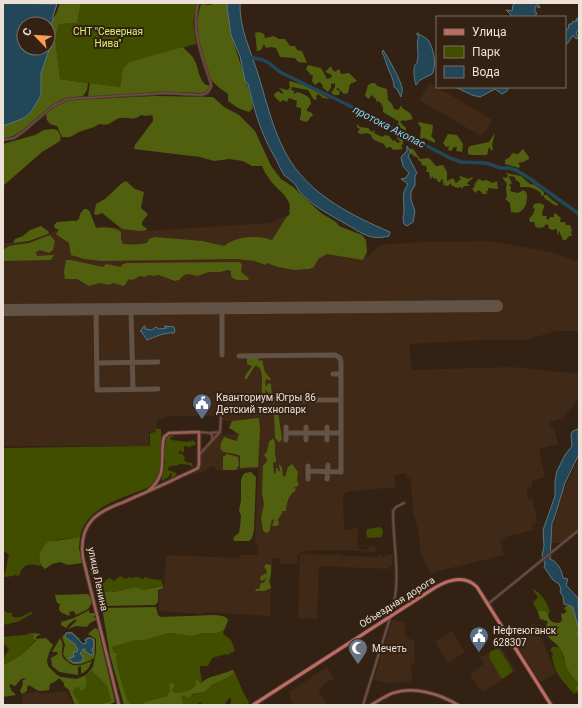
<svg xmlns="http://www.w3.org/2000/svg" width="582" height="708" viewBox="0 0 582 708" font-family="Roboto,sans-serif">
	<rect width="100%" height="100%" fill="#332213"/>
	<!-- built -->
	<path fill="#402916" d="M430 83 491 119 492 123 481 136 419 100Z
		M298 209 331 251 366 258 381 245 420 242 491 241 555 253 579 262V331H556L526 340H481L409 344 412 370 512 367 579 374V399L562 419 550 422 551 428H554L558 444 539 449 545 477 532 481V487L527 488 528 500 532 499 537 518 536 519 537 523 532 525 534 530 505 537V539L500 540 504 555 430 573 421 554 418 529 412 509 413 506 410 478H407L406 473 394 476 396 487 346 492 343 495 344 530 348 529 353 530 354 527H357L358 549 368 550 369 546H375V552L342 550 302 551 300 554H298L297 564H280V559L270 558 272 561 270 616 203 612 202 614 159 611V590L164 588 166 555 238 558 241 555H257L259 547 255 542 258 469 217 471 214 466 194 475 193 472 201 468V455L219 435 234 434 233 421H225V420H223V416H167V418L158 419 156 432H149V446H3V243L29 242 65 227 104 226 145 231 272 223Z
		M579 458V528L561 543H550L554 525 563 492Z
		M300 554 335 555V554H342V556L379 557V555H383V557H385L386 555H393L392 566H390L389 569 319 566 317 619 298 618Z
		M392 620 405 622 406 638 414 640 415 663H411L412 680 407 683 400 682 396 683 394 682 391 684 374 680Z
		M535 622 556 673 540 682 513 638Z
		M452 631 465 652 448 663 435 642Z
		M500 646 516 671 484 691 480 690 470 674 471 673 484 664 480 658Z
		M327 667 334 678 322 686V687L318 690 327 703 323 705H294L291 701 289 692Z
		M39 691 40 694 68 691 70 700H72L73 705H22V694Z"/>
	<!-- green -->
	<path fill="#414e00" d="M81 3H197L193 22 196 44 129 62 123 68 120 87 60 79 55 37 59 24 77 23Z
		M156 429H161C161 442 163 464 158 476 156 481 152 485 147 488 123 498 85 507 80 537L56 540 39 560 41 566C30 563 22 564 19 576L15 575 13 576 3 577 5 574 9 554 3 551V448L150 446V433L156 432Z
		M173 435 174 436 170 438 171 440 188 442 190 440 191 443 192 440 196 443 195 445 189 447 184 446V452L182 453 181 450 178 453 182 454 185 457 184 460 186 462 192 463 193 467H191V465C186 465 181 462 176 466L172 465V467L169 466 168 470 176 473 177 475 170 479 172 475 171 473 167 479 165 478 164 481 162 480C162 474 162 467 166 463H164L165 460 163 453 166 442 165 440 168 436Z
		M380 527 383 530 382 537 369 538 367 537 366 531 368 529Z
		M120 576 126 579 129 577 132 578 137 577 143 579 145 577C150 579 156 580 161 580L163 586 144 590 136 587 114 592H106L98 586 100 583H104L106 580 110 578 114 581Z
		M532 589C540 591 548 603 550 612L548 613 545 611 540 610 538 612 533 603 538 597Z
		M3 609 7 613H12V616C19 620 24 615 31 612L33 613 17 622 3 625Z
		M224 630 223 634 231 640 235 650 232 653 230 652 229 655 226 654 212 658 208 666H200C199 671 202 676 202 681 195 688 183 695 173 692L169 684 170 690 167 696 146 702 143 705H130L127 701C124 691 113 662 117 655L114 653 112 647 136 640H145L169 633 192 636 204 633H217Z
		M30 633 36 639C26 652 18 658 3 665V659L9 649 3 643V637L24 635Z
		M553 647H558L561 649 563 657 578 683 576 689 577 692 574 694 561 679 555 669 552 657 553 653 551 652V649Z
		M495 649 500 650 513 671 504 678H501L489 657 490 652Z
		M92 671 107 686 111 701 99 705H78L79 702 73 693 75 688 78 687 81 691 85 676Z
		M234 671 244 694 249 702 248 705H231V699L230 697 225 703 228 705H203L200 702 197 705H181L183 696C188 695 195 695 199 693 205 690 232 674 234 671Z"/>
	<!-- forest -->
	<path fill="#51600e" d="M60 3H81L77 23 59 24 55 37 60 79 88 83 87 90 83 96 63 99 51 106 23 130 13 136 3 139V126L24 118 31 112 36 104 41 95V73L51 35 49 29V25L57 12Z
		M212 3H227L230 31 251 97 253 108 249 112 238 108 228 101V94C222 90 217 86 212 81 209 78 208 71 206 67 198 43 193 29 201 4L211 5Z
		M259 32 264 34 265 38 274 36 279 39H285L290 46H295L297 50 302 51 307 63 298 62 295 58 280 57 276 48 271 47 266 48 264 44 261 50 256 51 257 49 255 33Z
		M183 47C186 51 192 55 194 59 199 68 198 79 206 85H210L209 90 205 93 165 92 115 96H88L90 83 120 87 123 68 129 62Z
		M308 65 321 68 327 79 331 78 332 75 325 72 331 66 332 69 335 72 339 69 341 74 349 73 357 81 350 84 348 93 344 94 338 88 336 89 340 91 339 95H334L331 93 335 87V83L331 84V88L328 92 323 88 322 84 319 82 315 85 312 81 313 75H311L306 69Z
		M290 81 306 86 330 99 323 98 318 94 316 96 317 99 314 100 308 90 292 87 291 90 294 91V94L298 92C305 95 311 96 311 104L307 109V111L312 113 313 116 310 117 309 120 306 122 300 120V116L301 115V108L296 107 297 101 289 98 287 102 283 100 280 102 274 96 275 93 279 91 282 94 283 92 279 88 288 90 290 87 289 82Z
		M372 83H375L377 86 387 89 388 100 392 104 394 109 398 110 402 105V108L410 113 413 119 405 121 403 120 400 122 406 128V131L397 126 399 122 398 121 383 112V107L380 102 376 101V99L371 95 369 99 365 96 368 85Z
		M155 96 213 97 224 107 239 115 255 131 271 166 281 179 293 187 321 213 336 222 339 226 362 235 366 240 367 252 363 260 327 254 318 259 314 267 309 269 294 270 278 267 267 263 265 265 255 261 237 259 102 261 84 259 71 255 69 243 56 234 59 230 55 228 54 225 57 222C63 222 69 220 76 221L79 219 80 214 84 209H87L90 212 96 228C104 227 115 227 121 232V239L123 244C127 245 144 244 147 243L149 239 155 237 202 241 224 246C236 236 257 235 272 240L286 218 290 214 289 211C294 199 276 189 270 180 267 176 264 171 262 166H252L243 161 229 159 214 161 200 157 134 149 135 145 153 121V117L151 115 146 116 141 115C135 121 126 117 120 118 110 121 111 127 99 124L94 127 79 132 70 137H62L57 126 50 124 47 120 46 114 48 111 68 100Z
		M419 122 433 125 432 134 431 136 435 140V143L424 138 420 139 421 127 418 124Z
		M357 124 360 127 368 128 372 132 375 130 374 133 382 137 385 135 389 136 393 141 395 140 397 143 401 142 397 139V136H399L400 139 404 140 403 141V144L401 146 403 149 393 150 391 147 386 148 384 144 374 140 370 134 366 133 362 134 358 133V131L360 129 357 127Z
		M54 129C59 130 62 136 60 141L42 152 3 186V144L35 135 44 130Z
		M495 133 492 145 493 149 492 151 489 147 487 155H472L468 154V148L470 146C477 145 482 143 489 142Z
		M448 134 457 135 463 144 462 152 456 151 457 147H454L451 151 448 150 449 146 446 147 443 143Z
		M411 148 414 150 420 159 429 158 436 166 443 165 447 172V181L453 178 456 183 461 179V178H459L460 176 469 179 472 177 473 178 467 183 470 186H464L462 189 461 187 457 188 451 185V183L448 186 443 185 444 183 442 182 443 180 442 179 440 182H438L436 178 434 179 432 176 431 179 430 178 429 172H426L427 168 426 166 422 165 421 162 418 160V158L412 155 410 150Z
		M523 149 529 157V159L523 162 518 163 520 166 519 168 505 164V160L510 157 512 153 518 154Z
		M506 173 521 176 530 184 535 185 544 192V195H547L552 200 558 204V205L557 206 551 203V202L545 199 543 195 541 196V193C533 187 530 187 520 187V183L515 179V177L510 176 509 177 512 183 509 185 511 187 510 191 518 193 524 190 527 194C527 203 526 210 517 213L511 212 510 203 505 199 507 197 506 188 507 184 502 177 506 178 508 176Z
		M479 179 483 181 486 180 493 183 497 181 498 189 488 188V191H486L487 194H483L479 190 475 193 472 188H474L475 183Z
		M126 181 135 189 144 192 141 208 148 214 142 222V225L147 229V230L141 231 122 229 102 213 97 215 94 214 96 204 105 199 122 183Z
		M539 203 544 205V207L542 213 543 216H547L546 218 548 220 550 217H554V214L555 213 561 218 560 222H565L566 225H570L572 230H573L571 232 572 236H569L566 240H563L559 231 558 232 559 235 557 234V229L552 230 548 228 549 226 546 224 544 227 538 228 535 226 534 222H530L529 219 533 214 535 209 533 208 534 204Z
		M41 226 49 232 48 234 29 241 13 243 15 239 23 236 30 230Z
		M50 235 55 241 53 250 49 253 40 250 36 252 37 256 54 255 51 260 3 261V250L9 246 29 243Z
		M66 260H71L103 267 106 264 121 267 122 265 126 263 239 262 242 264V266L241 270 242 273 249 278 248 280C242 280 234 281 231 276V271L228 270 220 272H209L197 276 189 274 184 275 179 280 175 281 159 275 154 276 149 275 144 277 140 276 132 280 129 279 124 286 113 283 109 285 100 283 89 286 77 279H65L64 272Z
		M245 356H262V358L258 359 260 361 262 360 265 372 271 379 269 381 267 378 265 382 266 386H267L268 383 271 384 272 397H268L269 394 266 390 265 391 267 397 258 398 262 393C261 385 264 374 259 367H257V365L254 367 247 379H245V376L252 366 247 364V358Z
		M278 406V410L276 409V411H278L282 439 280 442 277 441 275 437 274 415 269 410V408L271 409Z
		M259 418 260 430 258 467 240 468V456C233 450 212 458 224 437L236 441 237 440 239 434 229 428 232 421Z
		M273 438C276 443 275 446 275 452 275 455 276 458 276 462L273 463 274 474 276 472V468L278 469V471H280L279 464 282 467 283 476 285 477 288 467 292 464 298 472 297 481 299 484 297 487H294L296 490C289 494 286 504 286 511H282L283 512 278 519 279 524 277 526H272L274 520 272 519 270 528V530L267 533 263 531 261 518 264 504 262 493 263 466 265 463 266 464 267 459 264 455 267 452 269 442Z
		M227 454 238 457 239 465 236 470H223V457Z
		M251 472 256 477 254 530 252 538 249 541H235L233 540 234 537 239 533 240 527 241 516 239 510 241 501V480L243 475 245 473Z
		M80 537 79 548 82 563 68 565 60 562 52 564 45 569C35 562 40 549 48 542Z
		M89 546 93 575 95 583 105 592H114L136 587 144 590 163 586V588L158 590V602L155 605 101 606 98 602 93 578C88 571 92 559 87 552L89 549 87 548Z
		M266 564 271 565V574L269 581 271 588 264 591H255L256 589H259L261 583H264L267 577 264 580H263L262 581 260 579 261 575 262 576 264 574H266L267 571 264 567Z
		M87 594 90 596 92 603 88 609 76 615 74 611 69 612 70 616 62 613 59 610V607L60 604 57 603 55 595Z
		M566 606H571L573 608 579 630 577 634 579 635V695L576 689 578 683C574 678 567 670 566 665 565 661 563 653 561 650 556 641 548 641 544 629L548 622 547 621 540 619 538 612 540 610 545 611 548 613C548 620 552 623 559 623L562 621 561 613 564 614 567 611 564 609Z
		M156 607 158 615 161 617 215 615C220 616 227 615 228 621L224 630 217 633H204L192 636 169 633 145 640H136L112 647 114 653H117C114 666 124 687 127 700L130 704V705H124L110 655 102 608Z
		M89 610V613H95V616L93 617 96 618V620L90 623 87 627 76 626 68 629 76 621V619L70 623 66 628 61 625V622L74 618Z
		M95 628 98 629 115 702 108 705H99L111 701 107 686 92 671 85 676C87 683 88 687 81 691L78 687 75 688 73 693 79 702 78 705H75L69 690 64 686V683L59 678 56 681 50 684 49 690C37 692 39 691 29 685L27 687V691L22 694 20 691 23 684 22 681 27 678 21 679 15 686 10 684 9 685 12 691 16 695 3 697V665C18 658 26 652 36 640L34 639 33 635 30 633 41 634 36 637V639L46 638 53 645 49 653 47 660 48 666 57 675 61 677 77 679 86 675 93 667 96 652V639L88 634 91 631Z
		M67 632H72L80 639 79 640 72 633H66V638L75 644 78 650 73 654 74 657 69 659 74 663 81 662 83 655 80 654 83 649H85V652L90 655 94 654 92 650 94 641 90 638 87 639 86 643 84 640 88 637 95 639V652L94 658C82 666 70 668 63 654L65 645 62 637Z
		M60 638C65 646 61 647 62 654 62 657 65 660 68 662 75 669 84 664 92 661L88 669 83 673H81V666L78 667V675C76 675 74 674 71 674 58 671 63 675 52 666L51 658 58 654 57 652H52Z
		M232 670 234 671 232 675 212 685 204 692 193 694 188 698 186 696H183L182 697 183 702 181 705H143L145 702 167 696 170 690 169 684 172 683 174 684V687L172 689 173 692C180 694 191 691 196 685L195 681 197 680 201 683C209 675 222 675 232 670Z"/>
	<!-- water -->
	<path fill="#214758" stroke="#5e757e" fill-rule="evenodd" d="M3 3 57 4 53 16V21L49 25V29L51 35 52 42 41 73V95L31 112 24 118 3 126ZM24 24H48V48H24Z
		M228 3H240C239 28 251 51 258 74 267 103 274 136 291 162 314 197 353 216 390 232L389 236C370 241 362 233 346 224 330 215 311 205 299 191 297 188 296 185 294 183 291 180 287 178 284 175 280 169 278 162 274 156 260 131 255 112 248 84L245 81 240 56 231 35 227 7Z
		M516 3H537L540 7 539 8 536 6 535 7V12L537 13 535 17H510L511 15 506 10 512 11 513 5Z
		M579 17 577 21H579V29L576 33 579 39 575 38 573 35 568 43 565 45V31L568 29 569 24H572L573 21 576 22V19Z
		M417 33C420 35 425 37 428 40 434 49 437 65 432 74L420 80 416 85C414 79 413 70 415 65 416 64 417 63 417 62 420 54 415 45 419 36L417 35Z
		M383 50C387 55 402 83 402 88 403 91 401 94 401 97L397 89 394 87C394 79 389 72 387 65 385 60 385 57 382 53Z
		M455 87H509L507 91 502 94 495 89 480 97 472 95Z
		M407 146 411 152 408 156 417 173 415 176V185L411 192V200L415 211 413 222 407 226 404 224C402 218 404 216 404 210 404 199 401 194 408 184L401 179 406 178 409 173 403 166 401 157 407 151Z
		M144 326H145V329L152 330 156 327 159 329 167 328 164 326 174 327 175 331 174 333C165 332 155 337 147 340L141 331 140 332Z
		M578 429 579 454 565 483 554 519 552 523 550 559C558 562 562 571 563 578L568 579 566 585 578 598 579 635 577 634 579 630 573 608 571 606 564 604 563 596 560 592 561 589 559 584 553 580 544 567 545 564 542 556 544 546 543 530 555 496V481L557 471 565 455 572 446 571 434 573 431Z
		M66 633H72L83 644 86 643V639L90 638 93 639 94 645 92 650 94 654 90 655 88 653 85 652V649H83L80 654 83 656V660L80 662 73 663 69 658 74 657 73 652H77L78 650 75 644 65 637Z"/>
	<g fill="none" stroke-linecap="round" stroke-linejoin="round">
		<!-- river -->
		<path stroke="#214758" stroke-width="3.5" d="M250 57 263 60 269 63 280 72 348 105 450 158 461 162 486 163 501 168H509L516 170 529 178 579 214"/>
		<!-- taxiway -->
		<path stroke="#625346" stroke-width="5" d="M96 309 97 390 158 389
			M131 309 133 389
			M222 355V308
			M239 356 335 355 340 358 341 362V472L308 471
			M97 363 158 362
			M333 374H341
			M239 400H341
			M306 427V440
			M327 427V440
			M286 433H341
			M286 440V427
			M308 479V466
			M327 479 328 465"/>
		<!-- runway -->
		<path stroke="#625346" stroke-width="12" d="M3 310 497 306"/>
		<defs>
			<path id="street" d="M3 140 14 138 24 131 52 107 67 99 166 93 201 95 207 93 211 87V84C202 55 191 33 198 3
				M199 432 210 433 212 435V440
				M210 433 220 432
				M199 455 220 432 221 416
				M488 604 579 530
				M391 614C402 581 393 546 393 511L396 507 404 503
				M363 705 390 618"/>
			<path id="secondary" d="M119 705 83 558C81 544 83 530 92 520 100 511 113 506 124 502 141 494 159 487 175 479 183 475 191 472 198 468L199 464V432L169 433 164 437C159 460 169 474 148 491
				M371 705C378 701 385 696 393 693 414 686 440 694 458 705"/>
			<path id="primary" d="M253 705 436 587C450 579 465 575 477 587L551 705"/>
		</defs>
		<!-- street casing -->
		<use href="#street" stroke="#4d3d2e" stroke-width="3.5"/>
		<!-- secondary casing -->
		<use href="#secondary" stroke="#4d3d2e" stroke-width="4.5"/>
		<!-- primary casing -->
		<use href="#primary" stroke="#4d3d2e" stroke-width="5"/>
		<!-- street -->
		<use href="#street" stroke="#744a46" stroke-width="1.5"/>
		<!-- secondary -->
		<use href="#secondary" stroke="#9f5d57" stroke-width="2.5"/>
		<!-- primary -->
		<use href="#primary" stroke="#c16b64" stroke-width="3"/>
	</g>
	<!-- icons -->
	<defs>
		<symbol id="civic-pin" viewBox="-11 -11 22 30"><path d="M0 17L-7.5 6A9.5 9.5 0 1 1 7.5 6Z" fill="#5c6f8a" stroke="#332213"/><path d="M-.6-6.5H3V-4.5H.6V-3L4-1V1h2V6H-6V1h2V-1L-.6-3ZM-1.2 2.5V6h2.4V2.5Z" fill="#fff"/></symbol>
		<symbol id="mosque-pin" viewBox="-11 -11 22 30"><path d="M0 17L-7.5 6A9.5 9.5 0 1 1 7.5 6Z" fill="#6b7280" stroke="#332213"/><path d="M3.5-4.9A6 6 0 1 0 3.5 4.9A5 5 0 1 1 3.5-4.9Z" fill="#fff"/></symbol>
	</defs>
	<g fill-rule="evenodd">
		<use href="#civic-pin" x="191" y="392" width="22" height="30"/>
		<use href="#civic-pin" x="468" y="625" width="22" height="30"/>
		<use href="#mosque-pin" x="347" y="637" width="22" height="30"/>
	</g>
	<g text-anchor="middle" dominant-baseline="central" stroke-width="4" stroke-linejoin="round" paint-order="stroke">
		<!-- park labels -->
		<g font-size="10" fill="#d6f371" stroke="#332213">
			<text x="108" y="31">СНТ "Северная<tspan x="108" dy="12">Нива"</tspan></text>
		</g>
		<!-- poi labels -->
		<g font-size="10" fill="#ece0d7" stroke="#332213" text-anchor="start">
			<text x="216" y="397">Кванториум Югры 86<tspan x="216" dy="12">Детский технопарк</tspan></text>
			<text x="493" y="630">Нефтеюганск<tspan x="493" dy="12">628307</tspan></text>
			<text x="372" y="648">Мечеть</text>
		</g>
		<!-- street labels -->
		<g font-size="10" fill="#ece0d7" stroke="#332213">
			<text transform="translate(98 579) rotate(78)">улица Ленина</text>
			<text transform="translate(397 602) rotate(-32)">Объездная дорога</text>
		</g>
		<!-- water labels -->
		<g font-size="11" font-style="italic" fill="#80d1f7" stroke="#332213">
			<text transform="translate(389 127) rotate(27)">протока Акопас</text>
		</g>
	</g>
	<!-- border -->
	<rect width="582" height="708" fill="none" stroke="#ece0d7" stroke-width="8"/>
	<!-- legend -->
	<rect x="436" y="16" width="130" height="72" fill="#332213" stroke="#7d6e61"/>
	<rect x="444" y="29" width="20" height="6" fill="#c16b64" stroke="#7d6e61"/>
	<text x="472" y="36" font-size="12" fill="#ece0d7">Улица</text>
	<rect x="444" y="46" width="20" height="12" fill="#414e00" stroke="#7d6e61"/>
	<text x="472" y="56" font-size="12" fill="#ece0d7">Парк</text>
	<rect x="444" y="66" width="20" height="12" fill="#214758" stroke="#7d6e61"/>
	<text x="472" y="76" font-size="12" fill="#ece0d7">Вода</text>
	<!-- north arrow -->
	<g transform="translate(36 36) rotate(295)"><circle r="19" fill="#332213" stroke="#7d6e61"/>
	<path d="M0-3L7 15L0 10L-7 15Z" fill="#fc9d53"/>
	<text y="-6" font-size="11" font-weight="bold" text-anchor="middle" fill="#ece0d7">С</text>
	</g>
</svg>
